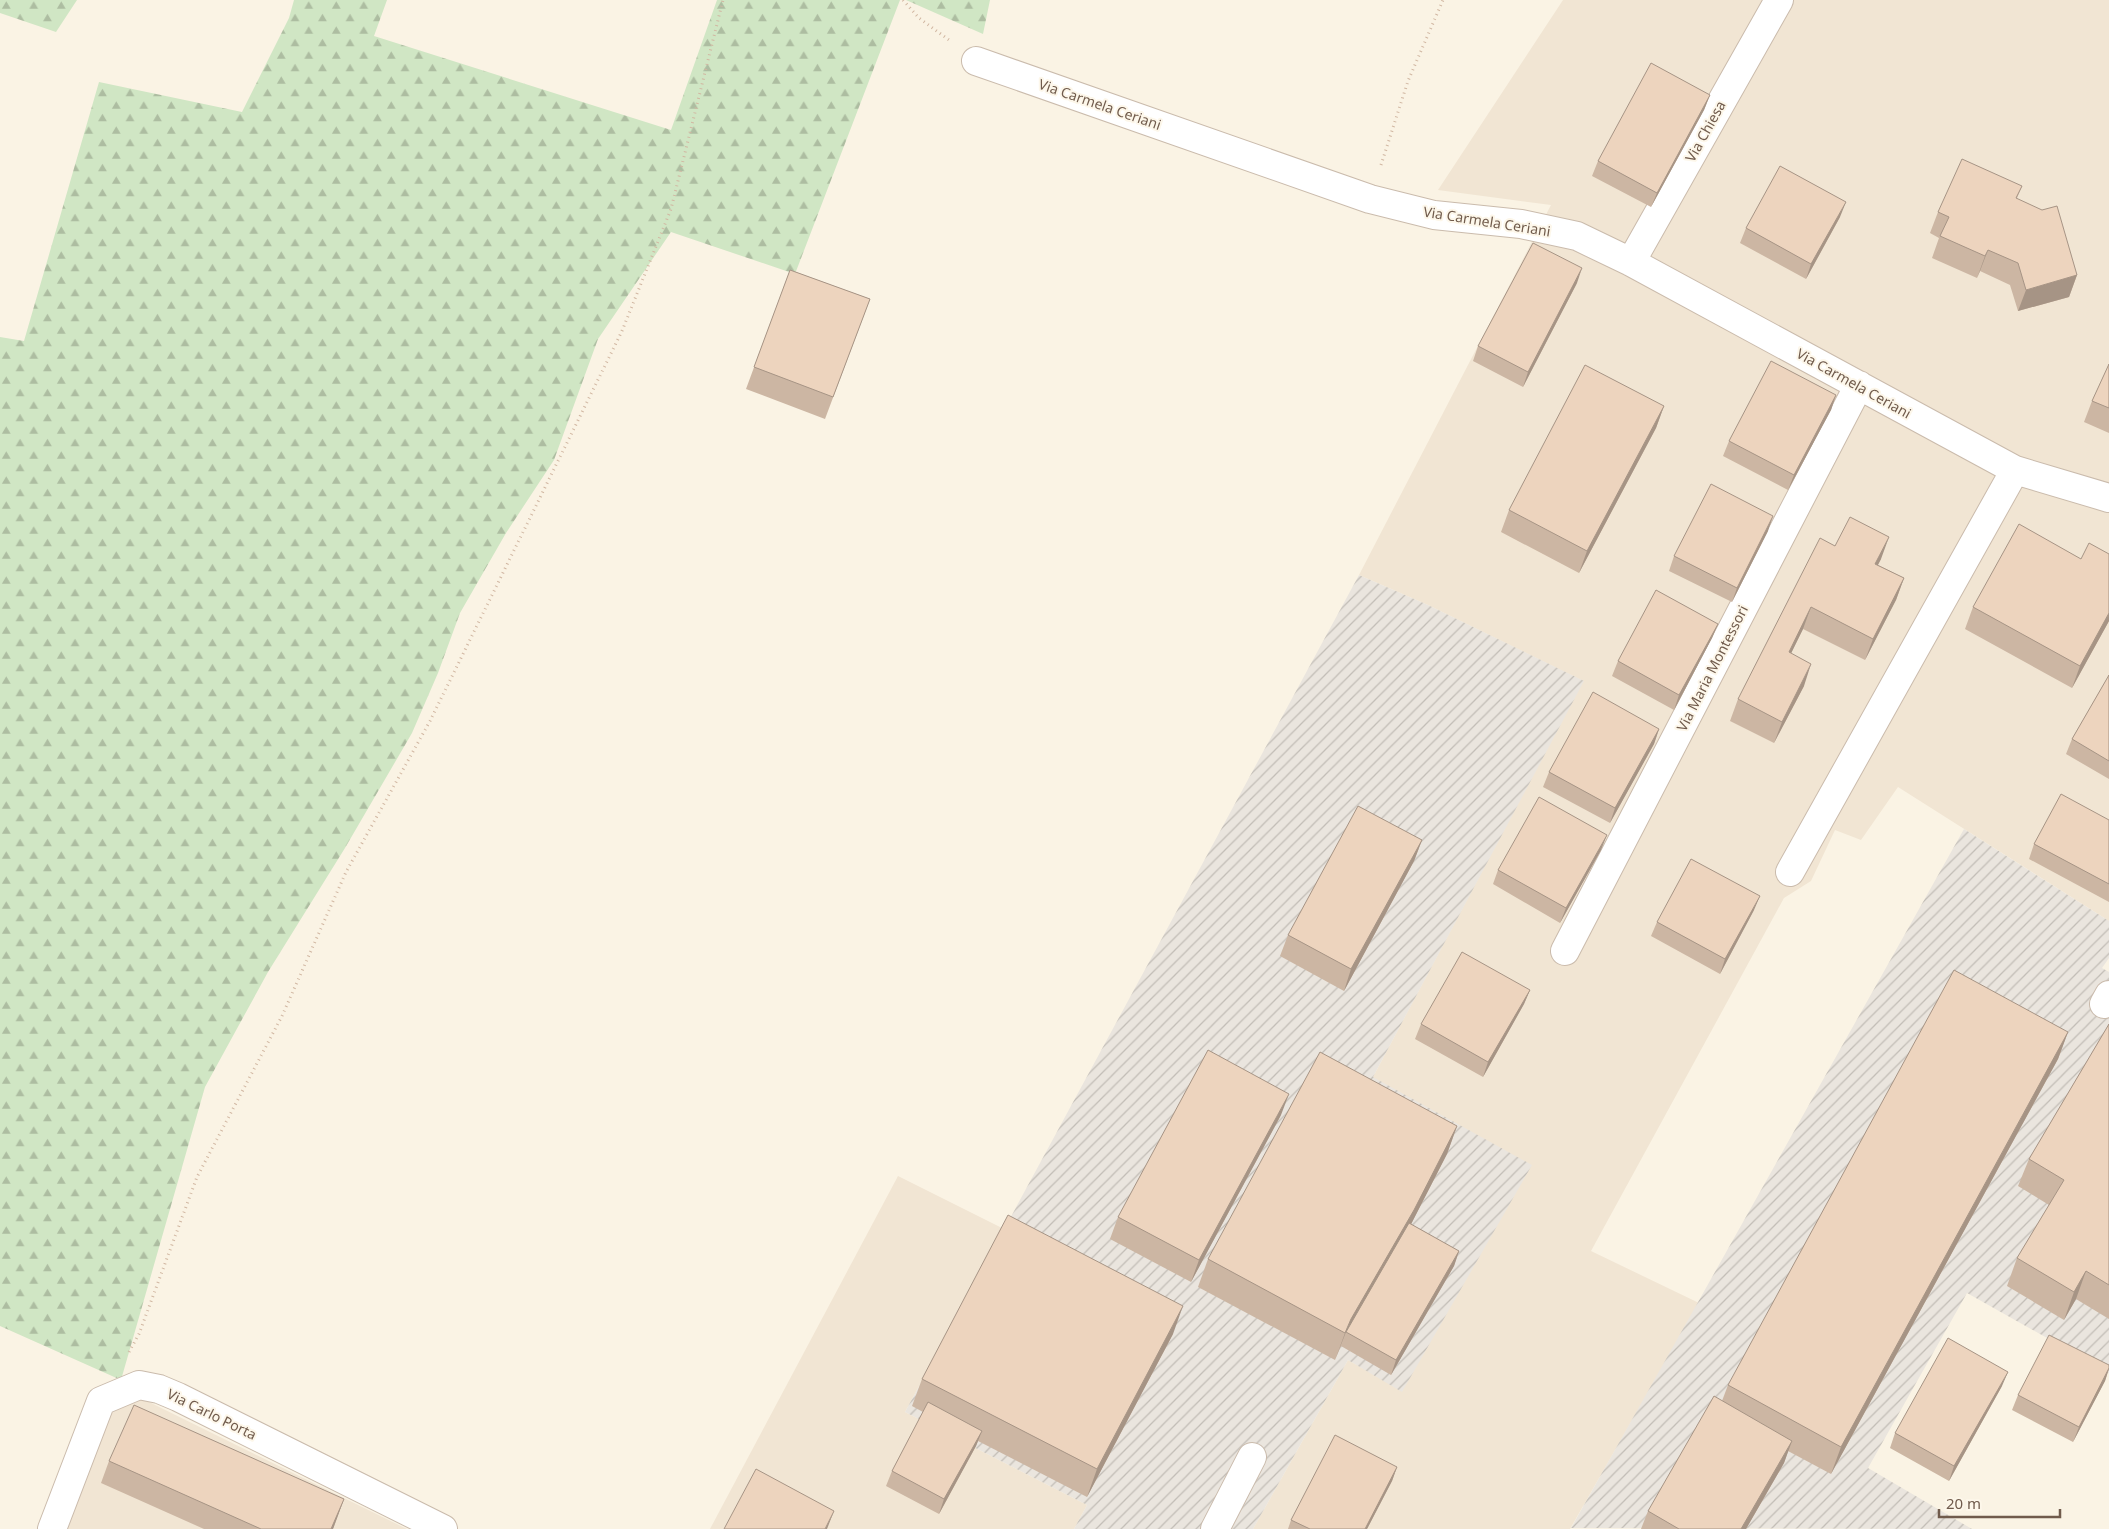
<svg xmlns="http://www.w3.org/2000/svg" width="2109" height="1529" viewBox="0 0 2109 1529" font-family="'Noto Sans',sans-serif">
	<defs>
		<pattern id="industrial-furrows" width="10" height="10" patternUnits="userSpaceOnUse" patternTransform="scale(1.25)"><rect width="10" height="10" fill="#eae5de"/><path d="M-1 1l2-2M0 10L10 0M9 11l2-2" fill="none" stroke="#c2bdb6"/></pattern>
		<pattern id="forest-firs" width="22" height="20" patternUnits="userSpaceOnUse" patternTransform="scale(1.25)"><rect width="22" height="20" fill="#d0e6c4"/><path d="M5 1l3.5 6h-7zM16 11l3.5 6h-7z" fill="#adbda1"/></pattern>
	</defs>
	<rect width="100%" height="100%" fill="#faf3e4"/>
	<!-- residential -->
	<path fill="#f1e5d3" d="M1563 0H2109V921L1898 787 1861 840 1835 830 1811 881 1784 898 1591 1251 1699 1303 1570 1529H1253L1348 1360 1403 1391 1373 1077 1583 681 1428 605 1359 575 1551 205 1438 190Z
		M898 1176 1004 1229 905 1412 1087 1505 1074 1529H710Z
		M141 1398 407 1529H67L110 1412Z"/>
	<!-- industrial -->
	<path fill="url(#industrial-furrows)" d="M1359 575 1428 605 1584 681 1373 1077 1532 1165 1402 1392 1348 1360 1253 1529H1074L1087 1505 905 1412Z
		M1964 829 2109 921V958L2102 968 2109 972V1373L1967 1293 1868 1468 1972 1529 1571 1528Z"/>
	<!-- forest -->
	<path fill="url(#forest-firs)" d="M0 0H77L56 32 0 13Z
		M294 0H387L374 36 671 130 717 0H900L795 274 671 232 598 339 554 460 506 533 460 613 438 673 412 733 345 848 268 972 205 1087 121 1380 0 1326V337L24 341 99 82 242 112 289 18Z
		M906 0H990L983 34Z"/>
	<g fill="none" stroke-linecap="round" stroke-linejoin="round">
		<defs>
			<path id="minor" d="M976 61 1370 199 1434 215 1521 224 1577 236 1631 262 2015 470 2109 498
				M1631 262 1779 0
				M1790 872 2015 470
				M1565 951 1859 385
				M2104 1004 2109 995
				M52 1529 101 1401 139 1385 159 1389 178 1397 443 1529
				M1215 1529 1252 1457"/>
		</defs>
		<!-- minor casing -->
		<use href="#minor" stroke="#cabbac" stroke-width="30"/>
		<!-- path -->
		<path stroke="#d1b7a2" stroke-width="3" stroke-dasharray="1 4" stroke-linecap="butt" d="M903 0 919 18 949 40
			M1381 165 1408 81 1443 0
			M129 1352 139 1334 197 1177 282 1016 346 872 430 721 622 331 671 209 723 0"/>
		<!-- minor -->
		<use href="#minor" stroke="#fff" stroke-width="28"/>
	</g>
	<!-- wall -->
	<path fill="#ccb6a3" d="M1710 95 1704 110 1651 207 1592 176 1598 161Z
		M2022 186 2017 198 2077 275 2069 297 2018 311 2010 285 1980 271 1977 278 1932 258 1939 238 1930 233 1938 212Z
		M1840 217 1806 279 1740 243 1746 228Z
		M790 270 870 299 825 419 746 389Z
		M1577 283 1523 387 1473 361 1478 346Z
		M2109 364V433L2084 422 2092 401Z
		M1836 395 1831 410 1788 490 1723 456 1729 441Z
		M1664 406 1656 428 1579 573 1501 532 1509 510Z
		M1768 531 1732 602 1669 571 1674 556Z
		M1835 546 1881 559 1878 565 1904 578 1896 600 1865 660 1803 629 1791 653 1804 686 1774 743 1730 721 1738 699Z
		M2109 554V621L2072 688 1965 629 1973 607 2081 559Z
		M1718 624 1712 638 1674 710 1612 676 1618 661Z
		M2109 675V779L2066 754 2072 739Z
		M1659 729 1654 744 1610 823 1543 787 1549 772Z
		M2109 820V902L2029 859 2034 844Z
		M1422 840 1414 861 1344 991 1280 956 1288 935Z
		M1601 850 1560 923 1493 884 1498 870Z
		M1754 910 1720 974 1651 936 1657 922Z
		M1530 990 1524 1004 1483 1077 1415 1039 1421 1024Z
		M2109 1024V1319L2076 1299 2064 1320 2007 1286 2017 1258 2049 1205 2018 1186 2029 1159Z
		M2068 1032 2058 1059 1831 1474 1788 1451 1784 1463 1746 1529H1641L1648 1511 1722 1401 1728 1385Z
		M1281 1115 1191 1282 1110 1239 1118 1217Z
		M1457 1126 1447 1154 1411 1224 1459 1251 1454 1266 1391 1375 1341 1346 1335 1360 1198 1287 1208 1259Z
		M1173 1334 1087 1497 978 1441 976 1446 939 1514 886 1486 892 1471 923 1412 912 1406 922 1379Z
		M2109 1365V1369L2105 1381 2073 1442 2012 1410 2018 1395Z
		M2002 1386 1949 1481 1890 1448 1895 1433Z
		M109 1461 344 1499 333 1529H204L101 1483Z
		M1397 1467 1392 1481 1367 1529H1288L1291 1520Z"/>
	<!-- shaded-wall -->
	<path fill="#a69485" d="M1710 95 1704 110 1651 207 1657 193Z
		M1846 202 1840 217 1806 279 1811 264Z
		M1988 250 1980 271 1977 278 1985 256Z
		M1582 268 1577 283 1523 387 1528 372Z
		M2077 275 2069 297 2018 311 2026 290Z
		M1836 395 1831 410 1788 490 1794 475Z
		M1664 406 1656 428 1579 573 1587 551Z
		M1773 516 1768 531 1732 602 1737 588Z
		M1889 537 1881 559 1867 585 1875 564Z
		M1904 578 1896 600 1865 660 1873 639Z
		M1811 607 1803 629 1781 674 1789 652Z
		M2109 613V621L2072 688 2080 666Z
		M1718 624 1712 638 1674 710 1679 695Z
		M1811 664 1804 686 1774 743 1782 722Z
		M1659 729 1654 744 1610 823 1615 808Z
		M1607 835 1601 850 1560 923 1566 908Z
		M1422 840 1414 861 1344 991 1351 969Z
		M1760 896 1754 910 1720 974 1725 959Z
		M1530 990 1524 1004 1483 1077 1488 1062Z
		M2068 1032 2058 1059 1831 1474 1841 1447Z
		M1289 1094 1281 1115 1191 1282 1199 1260Z
		M1457 1126 1447 1154 1404 1238 1346 1332 1335 1360 1345 1333 1351 1319Z
		M1459 1251 1454 1266 1391 1375 1396 1360Z
		M2086 1271 2076 1299 2064 1320 2074 1292Z
		M1183 1306 1173 1334 1087 1497 1097 1469Z
		M2109 1368 2105 1381 2073 1442 2079 1427Z
		M2008 1372 2002 1386 1949 1481 1954 1466Z
		M982 1431 976 1446 939 1514 944 1499Z
		M1792 1441 1784 1463 1746 1529H1741Z
		M1397 1467 1392 1481 1367 1529H1365Z
		M344 1499 333 1529H331Z
		M834 1511 827 1529H825Z"/>
	<!-- building -->
	<path fill="#edd4be" stroke="#a69485" d="M1651 63 1710 95 1657 193 1598 161Z
		M1962 159 2022 186 2016 198 2042 210 2057 206 2077 275 2026 290 2018 263 1988 250 1985 256 1940 236 1949 217 1938 212Z
		M1780 166 1846 202 1811 264 1746 228Z
		M1533 243 1582 268 1528 372 1478 346Z
		M790 270 870 299 833 397 754 367Z
		M1771 361 1836 395 1794 475 1729 441Z
		M2109 364V408L2092 401Z
		M1585 365 1664 406 1587 551 1509 510Z
		M1711 484 1773 516 1737 588 1674 556Z
		M1850 517 1889 537 1875 564 1904 578 1873 639 1811 607 1789 652 1811 664 1782 722 1738 699 1820 538 1835 546Z
		M2019 524 2081 559 2089 543 2109 554V613L2080 666 1973 607Z
		M1656 590 1718 624 1679 695 1618 661Z
		M2109 675V761L2072 739Z
		M1593 692 1659 729 1615 808 1549 772Z
		M2061 794 2109 820V884L2034 844Z
		M1539 797 1607 835 1566 908 1498 870Z
		M1358 806 1422 840 1351 969 1288 935Z
		M1691 859 1760 896 1725 959 1657 922Z
		M1462 952 1530 990 1488 1062 1421 1024Z
		M1954 970 2068 1032 1841 1447 1728 1385Z
		M2109 1024V1285L2086 1271 2074 1292 2017 1258 2064 1180 2029 1159Z
		M1208 1050 1289 1094 1199 1260 1118 1217Z
		M1320 1052 1457 1126 1414 1210 1351 1319 1345 1333 1208 1259Z
		M1008 1215 1183 1306 1097 1469 922 1379Z
		M1409 1223 1459 1251 1396 1360 1346 1332Z
		M2049 1335 2109 1365V1368L2079 1427 2018 1395Z
		M1948 1338 2008 1372 1954 1466 1895 1433Z
		M1714 1396 1792 1441 1741 1529H1679L1648 1511Z
		M928 1402 982 1431 944 1499 892 1471Z
		M134 1405 344 1499 331 1529H261L109 1461Z
		M1335 1435 1397 1467 1365 1529H1310L1291 1520Z
		M756 1469 834 1511 825 1529H724Z"/>
	<g text-anchor="middle" dominant-baseline="central" stroke-width="4" stroke-linejoin="round" paint-order="stroke">
		<!-- street labels -->
		<g font-size="14" fill="#705b4c" stroke="#fdf7ea">
			<text transform="translate(1100 104) rotate(19)">Via Carmela Ceriani</text>
			<text transform="translate(1705 131) rotate(-61)">Via Chiesa</text>
			<text transform="translate(1487 221) rotate(9)">Via Carmela Ceriani</text>
			<text transform="translate(1854 383) rotate(29)">Via Carmela Ceriani</text>
			<text transform="translate(1712 668) rotate(-63)">Via Maria Montessori</text>
			<text transform="translate(212 1414) rotate(26)">Via Carlo Porta</text>
		</g>
	</g>
	<!-- scale -->
	<path d="M1939 1509v8h121v-8" fill="none" stroke="#705b4c" stroke-width="2.5"/>
	<text x="1946" y="1509" font-size="15" fill="#705b4c" stroke="#fdf7ea" stroke-width="4" paint-order="stroke">20 m</text>
</svg>
